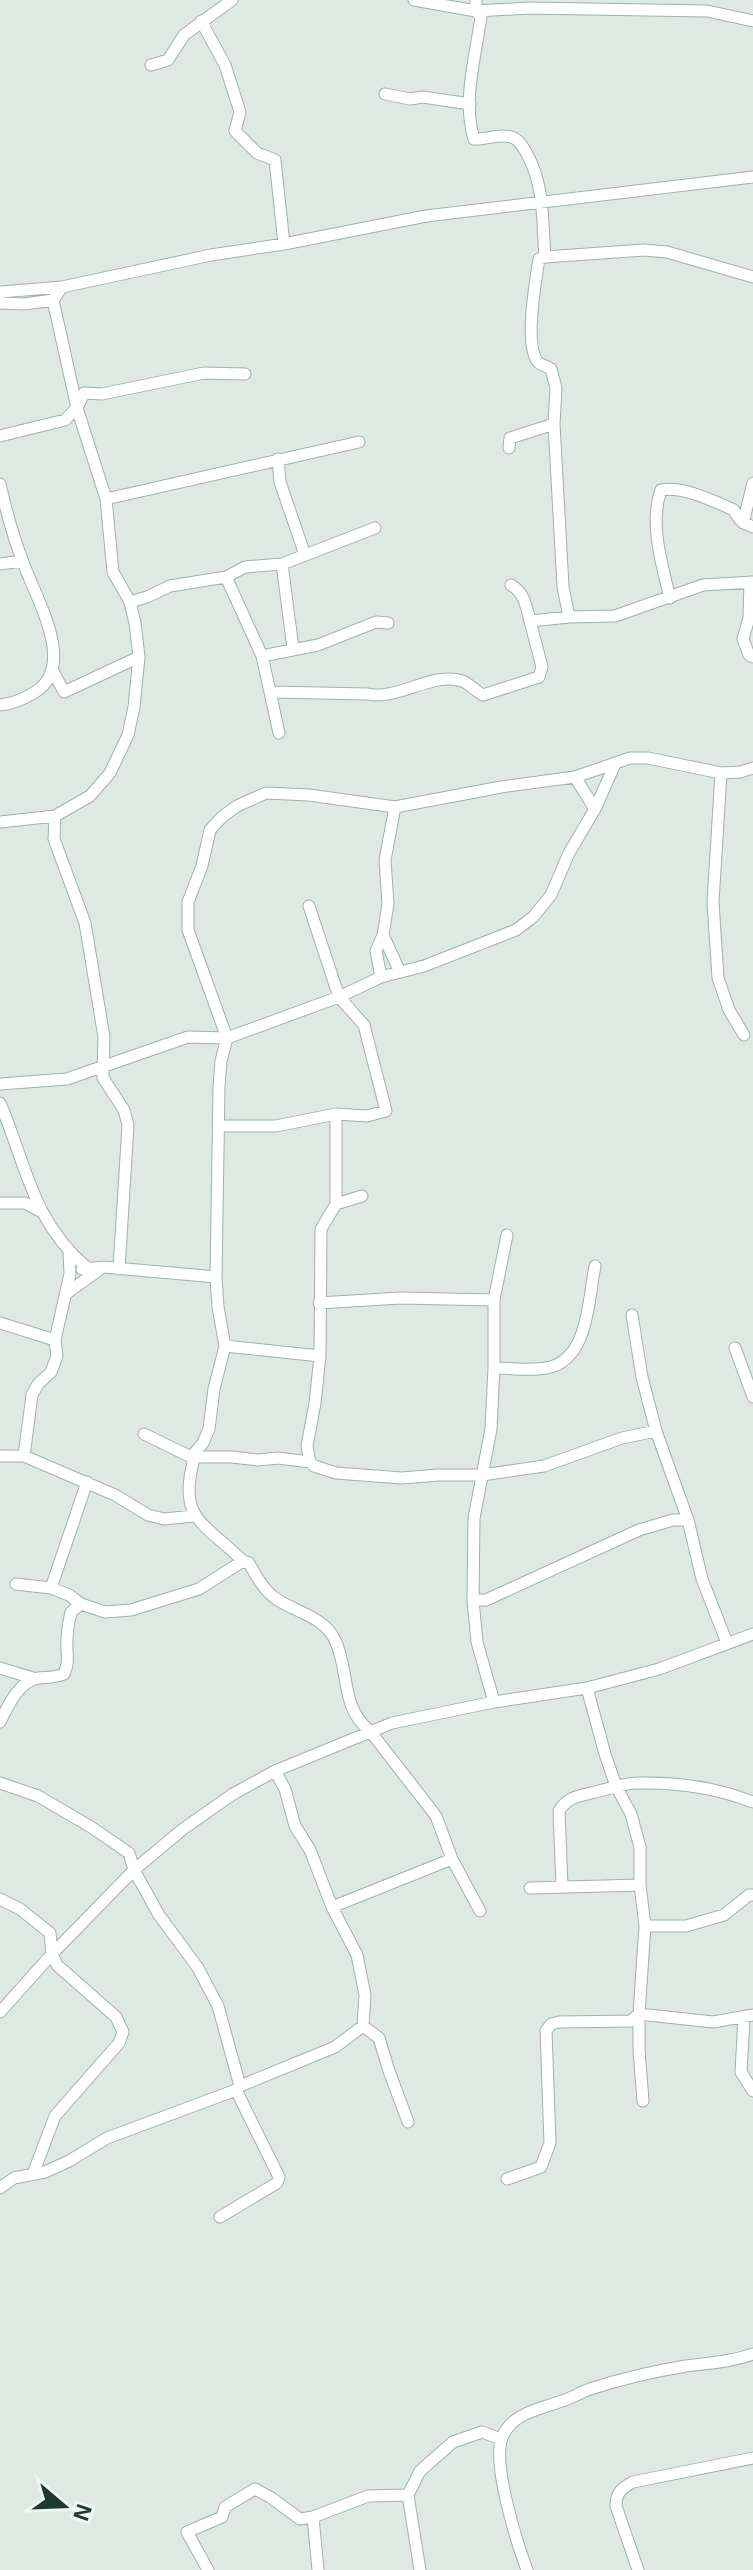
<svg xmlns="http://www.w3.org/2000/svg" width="753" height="2570" viewBox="0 0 753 2570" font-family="Arial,sans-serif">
	<rect width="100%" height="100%" fill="#dee9e4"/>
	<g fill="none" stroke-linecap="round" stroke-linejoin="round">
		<defs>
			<path id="street" d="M414 0 476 11 529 8 707 11 753 21
				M476 0V11L481 16C476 55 462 101 474 139 487 140 498 133 511 137 519 139 523 147 527 154 545 187 542 221 545 257L539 259C536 279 523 348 539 363 540 364 550 368 551 369L556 388 554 424 563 587 569 617
				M201 21 225 65 240 112 235 131 257 153 275 160 284 244
				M151 65 168 60 184 35 232 0
				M385 94 410 99 423 97 470 104
				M545 257 644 250 667 252 753 277
				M0 292 62 287 211 255 284 244 426 216 753 177
				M0 303 24 304 53 300
				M0 436 65 420 77 408 84 393 102 394 204 373 245 374
				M509 448 510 438 554 424
				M278 459 280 482 305 555
				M0 484C6 510 13 537 23 562 35 597 78 666 35 692 24 699 13 704 0 705
				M106 499 359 442
				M743 523 753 483
				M0 564 22 561
				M282 564 293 648
				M226 577 262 656 270 692
				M750 582 749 618 743 639 749 655 753 657
				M511 585C525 593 526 606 530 621
				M670 598C662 565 649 523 661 490 684 486 713 501 734 510 738 520 743 523 753 527
				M130 602 147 597 170 586 226 577 245 567 282 564 375 528
				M262 656 318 645 376 622 388 623
				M53 671 64 692 139 657
				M279 733 270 692 368 694C397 701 433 671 462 681 469 683 475 691 483 695L539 677 542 667 530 621 569 617 615 616 703 585 753 582
				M721 773 713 902 718 978 729 1010 744 1035
				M575 777 595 809
				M55 816 54 839 85 923 104 1037 103 1078 124 1110 128 1125 119 1269
				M0 822 55 816 90 796 110 773 128 735 134 707 139 657 135 623 130 602 113 572 106 499 77 408 53 300 62 287
				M383 935 400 972
				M381 977 376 951 383 935 388 904 385 860 395 807
				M0 1084 67 1079 188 1037 227 1038 339 997 381 977 424 966 516 930 533 917 551 895 569 853 595 809 615 764
				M0 1103C27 1166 31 1219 86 1267
				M336 1114V1204
				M219 1126H276L336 1114 367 1116 386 1111 364 1025 339 997 309 906
				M0 1203H25L40 1211
				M82 1269 104 1267 216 1277
				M67 1293 103 1267
				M319 1303 400 1298 494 1300
				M632 1315 642 1377 656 1431 688 1520 702 1579 727 1643
				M0 1323 55 1340
				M225 1346 320 1356
				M735 1348 753 1397
				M494 1368C511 1368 529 1371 546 1368 589 1361 588 1300 595 1266
				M144 1434 191 1457H232L258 1460 278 1458 310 1462 314 1466 336 1473 402 1478 438 1475H482L544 1466 622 1438 656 1431
				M0 1456H24L115 1495 148 1515 164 1519 194 1516
				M24 1456 32 1395 38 1384 51 1372 57 1356 55 1340 70 1274 69 1252
				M191 1457 203 1443 209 1429 214 1389 225 1346 218 1307 216 1277 219 1087 221 1061 227 1038 188 930V902L202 866 210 830 222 817 237 806 266 793 309 795 395 807 501 787 575 777 630 758H648L721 773 740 772 753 768
				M191 1457 194 1459C177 1520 205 1523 243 1561L249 1563C256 1576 263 1589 275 1598 294 1612 324 1616 335 1640 350 1671 340 1708 370 1731L436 1816 452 1859 480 1911
				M310 1462 307 1446 315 1403 320 1356 321 1229 336 1204 362 1196
				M16 1584 51 1588 69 1595 81 1604 105 1612 131 1610 199 1589 243 1561
				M51 1588 87 1482
				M473 1600H486L639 1530 673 1520H688
				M0 1668 36 1679
				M587 1688 605 1754 616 1786 631 1814 640 1847V1885L645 1926 639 2014V2050L643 2101
				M494 1702 477 1642 473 1600 474 1518 491 1429 494 1368V1300L507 1235
				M0 1722C8 1706 18 1682 38 1678 47 1677 54 1678 64 1674 70 1661 66 1653 67 1640 67 1631 69 1621 71 1612L81 1604
				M275 1771 285 1789 295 1826 310 1850 332 1907 357 1955 365 1995 363 2026
				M0 1783 38 1796 91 1827 129 1853 134 1870 159 1915 198 1968 218 2006 240 2086
				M562 1886 559 1811C568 1796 580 1796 595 1792 610 1789 623 1783 638 1783 676 1782 717 1788 753 1802
				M530 1888 640 1885
				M0 1899 20 1909 50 1933 52 1954 57 1965 116 2017 123 2032 119 2043 55 2116 33 2174
				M332 1907 452 1859
				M645 1926H686L724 1915 749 1895H753
				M0 2012 52 1954 134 1870 183 1829 233 1794 275 1771 392 1723 494 1702 587 1688 659 1669 753 1634
				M744 2018 741 2072 753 2091
				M363 2026 379 2038 389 2071 408 2122
				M507 2179 541 2167 550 2143 546 2031 551 2024 559 2022 631 2021 639 2014 713 2022 753 2015
				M0 2188 14 2178 45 2172 69 2161 107 2138 236 2090 240 2086 335 2047 363 2026
				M220 2217 277 2183 279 2177 236 2090
				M313 2517 368 2496 408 2495
				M208 2570 187 2532 222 2517 225 2507 255 2489 270 2497 300 2519 313 2517 318 2570
				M420 2570 408 2495 420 2471 453 2442 482 2432 501 2439
				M527 2570C517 2543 492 2464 502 2438 511 2413 540 2409 562 2401 572 2398 581 2392 590 2389 621 2379 655 2371 686 2366 709 2363 731 2362 753 2354
				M638 2570 616 2506C616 2492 622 2488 633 2482L753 2458"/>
		</defs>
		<!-- street casing -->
		<use href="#street" stroke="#a1b0ab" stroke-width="13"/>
		<!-- street -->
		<use href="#street" stroke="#fff" stroke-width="11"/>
	</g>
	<!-- north arrow -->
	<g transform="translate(64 2506) rotate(109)" stroke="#eef6f2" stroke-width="6" paint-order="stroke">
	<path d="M0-6L14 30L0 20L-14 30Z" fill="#203732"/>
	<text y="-12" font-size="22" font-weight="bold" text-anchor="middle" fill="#203732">N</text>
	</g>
</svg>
